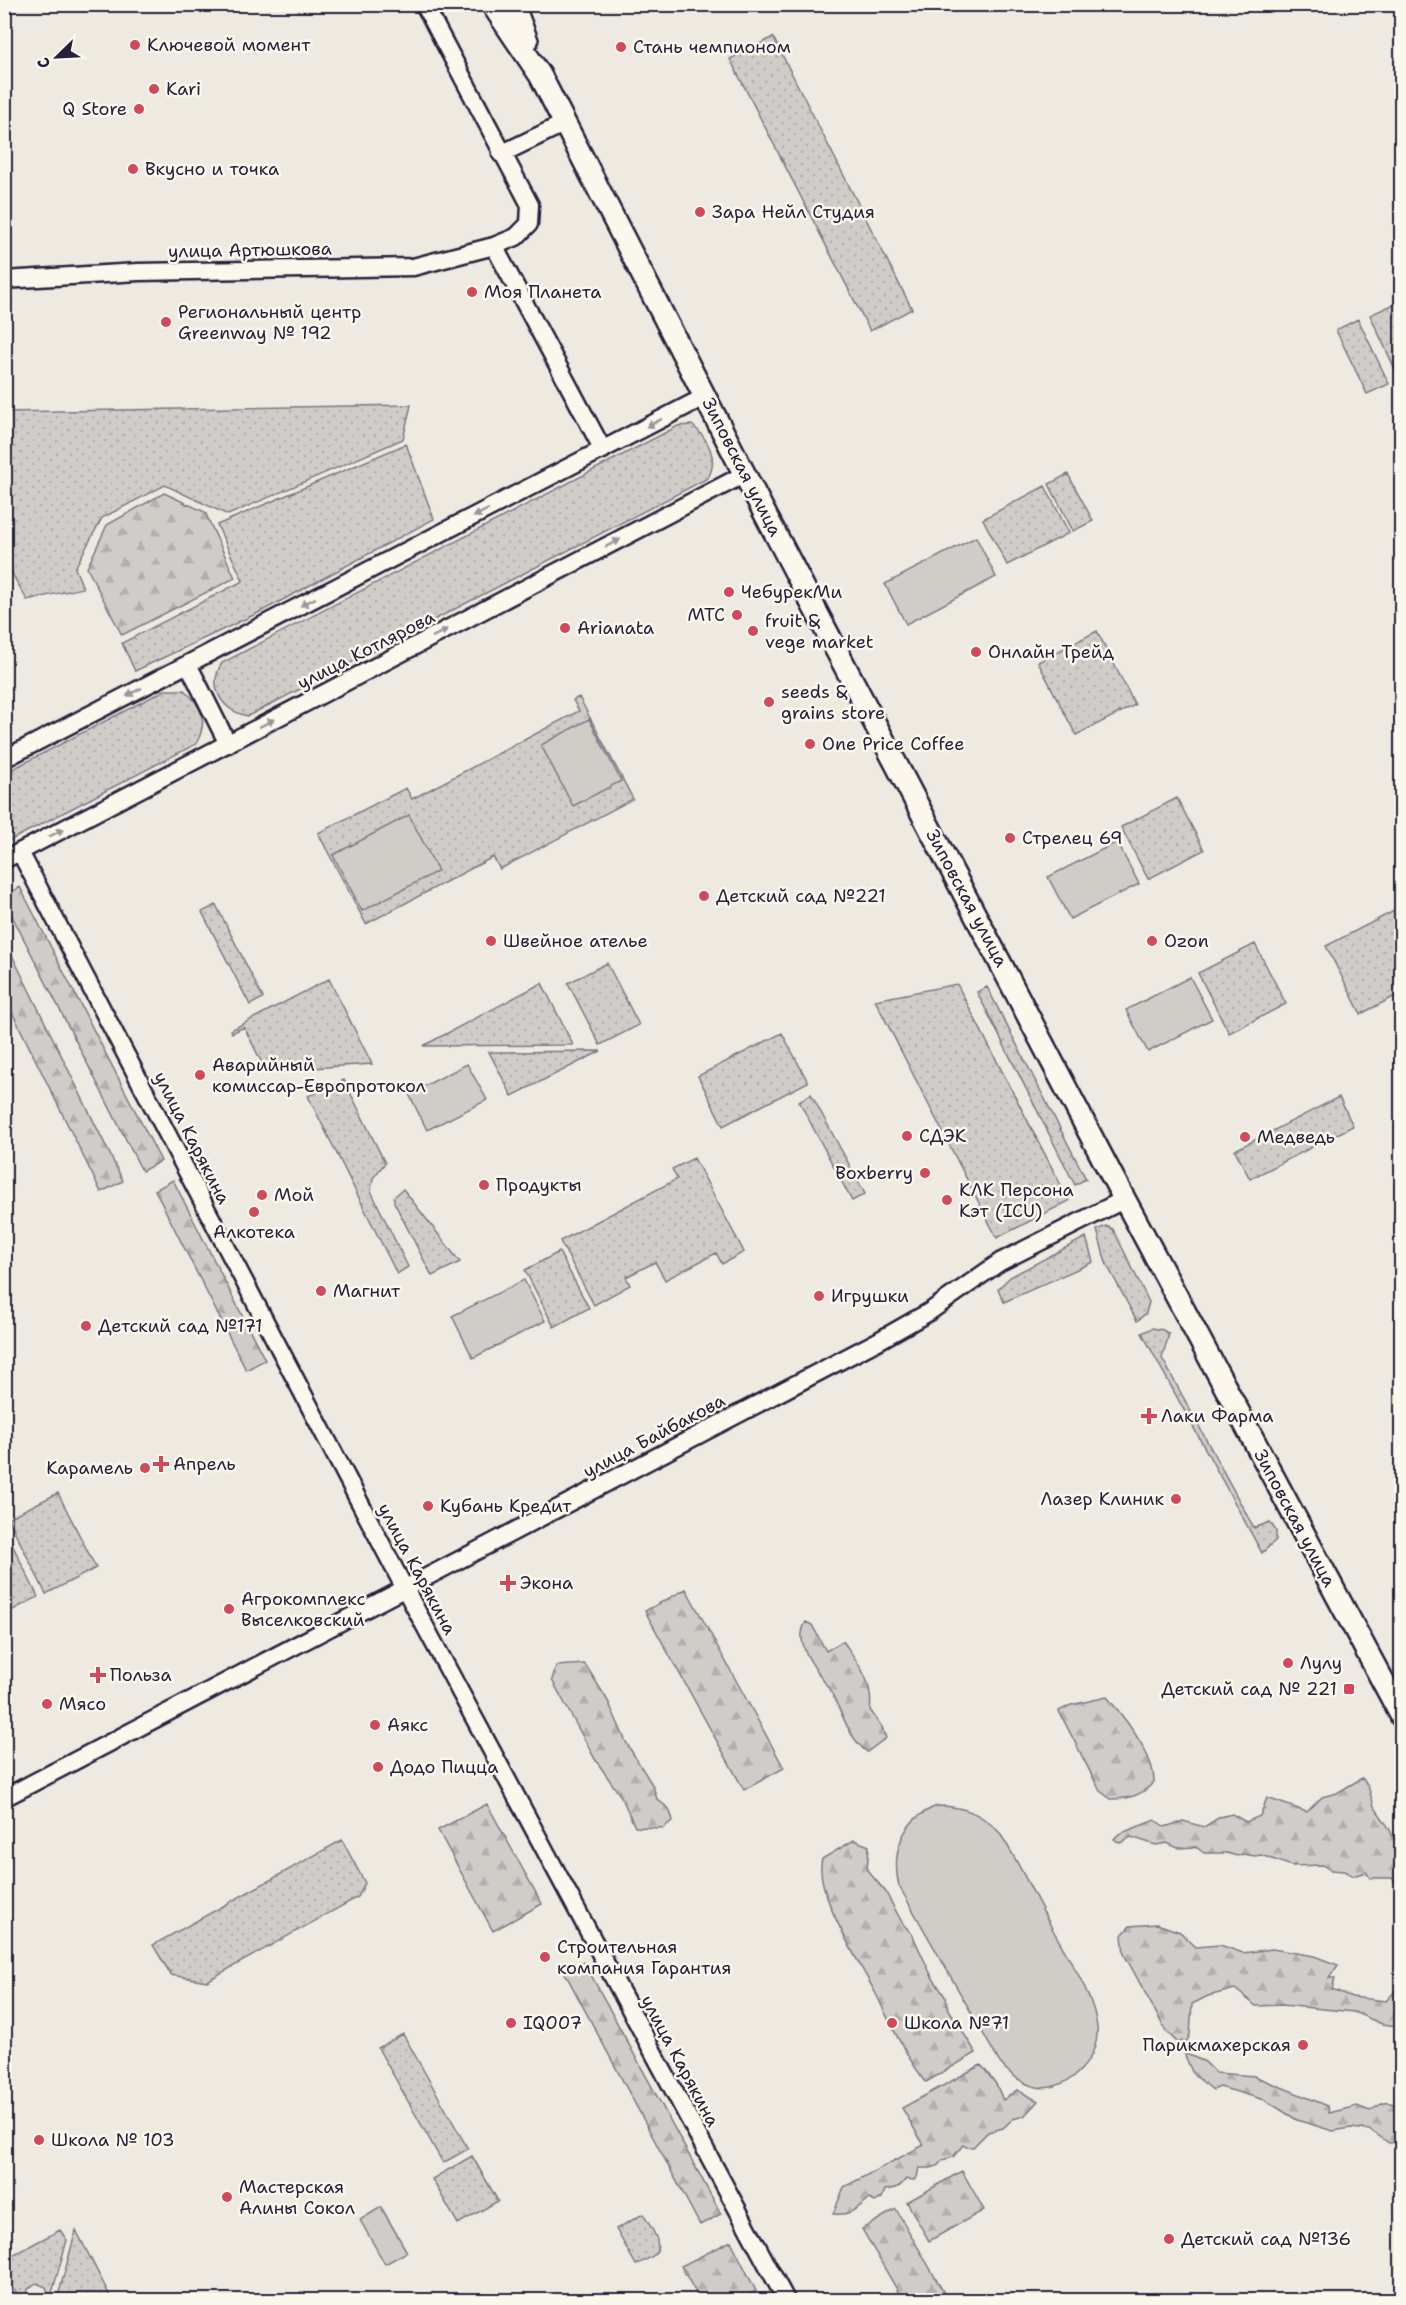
<svg xmlns="http://www.w3.org/2000/svg" width="1406" height="2305" viewBox="0 0 1406 2305" font-family="'Shantell Sans',sans-serif">
	<defs>
		<pattern id="grass-dots" width="8" height="8" patternUnits="userSpaceOnUse" patternTransform="scale(1.5)"><rect width="8" height="8" fill="#d0cdc9"/><path d="M2 2h.1M6 6h.1" fill="none" stroke="#b2b0ae" stroke-width="1.8" stroke-linecap="round"/></pattern>
		<pattern id="forest-firs" width="22" height="20" patternUnits="userSpaceOnUse" patternTransform="scale(1.5)"><rect width="22" height="20" fill="#d0cdc9"/><path d="M5 1l3.5 6h-7zM16 11l3.5 6h-7z" fill="#b2b0ae"/></pattern>
	</defs>
	<rect width="100%" height="100%" fill="#eeeae2"/>
	<filter id="ink" filterUnits="userSpaceOnUse"><feTurbulence type="fractalNoise" baseFrequency=".0167" numOctaves="2"/><feDisplacementMap in="SourceGraphic" scale="12" xChannelSelector="R" yChannelSelector="G"/><feConvolveMatrix kernelMatrix="1 2 1 2 8 2 1 2 1" color-interpolation-filters="sRGB"/></filter>
	<g filter="url(#ink)">
		<!-- grass -->
		<path fill="url(#grass-dots)" stroke="#797882" stroke-width="1.5" d="M773 37 912 309 870 331 730 59Z
			M1401 301V382L1370 315Z
			M1358 319 1389 384 1367 394 1336 330Z
			M411 405 403 439 228 515 165 485 102 518 75 568 83 588 27 600 5 561V412Z
			M692 425C708 438 719 459 708 478L248 716C222 711 207 687 222 663L678 426Z
			M406 444 434 519 262 611 135 671 122 643 243 581 217 525Z
			M1068 474 1093 521 1073 531 1049 484Z
			M1045 486 1069 533 1007 565 983 519Z
			M1097 631 1135 705 1076 735 1038 662Z
			M165 690H184C202 706 209 721 196 744L5 843V773Z
			M579 697 633 799 500 869 493 857 366 924 318 833 406 788 412 799 579 711 573 700Z
			M1177 798 1204 850 1148 879 1121 827Z
			M216 905 263 998 250 1005 202 912Z
			M1394 911 1401 926V993L1361 1014 1326 946Z
			M1255 944 1286 1004 1229 1033 1198 973Z
			M607 963 639 1025 600 1045 568 983Z
			M329 979 372 1064 266 1071 244 1027 232 1033 231 1030Z
			M542 983 573 1045 423 1046Z
			M957 984 1069 1201 997 1238 875 1000Z
			M987 987 1086 1179 1075 1185 977 992Z
			M782 1033 808 1082 723 1126 698 1076Z
			M601 1051 512 1096 489 1052Z
			M344 1080 385 1163 373 1178 371 1191 408 1267 397 1274 308 1096Z
			M811 1094 865 1194 852 1201 799 1101Z
			M1339 1097 1353 1126 1250 1179 1235 1150Z
			M694 1158 744 1252 722 1264 716 1253 665 1280 655 1262 626 1277 630 1285 594 1305 560 1241 677 1179 672 1169Z
			M403 1189 460 1262 432 1276 394 1202V1197Z
			M1106 1226 1113 1229 1149 1302 1146 1313 1137 1321 1106 1263 1097 1230Z
			M1086 1237 1093 1262 1004 1302 998 1289 1010 1277Z
			M559 1252 589 1308 554 1327 525 1270Z
			M1152 1328 1163 1330 1169 1334 1162 1358 1254 1528 1270 1522 1276 1531V1540L1262 1553 1142 1333Z
			M58 1493 96 1568 46 1594 8 1518Z
			M5 1530 38 1597 5 1614H4Z
			M342 1840 365 1883 358 1897 207 1981 171 1975 153 1945Z
			M403 2034 468 2149 443 2163 378 2048Z
			M472 2156 498 2201 458 2224 432 2179Z
			M643 2214C649 2225 665 2244 654 2255 649 2259 641 2262 636 2265L616 2229Z
			M60 2230 67 2240 50 2300 46 2287 36 2283 28 2289 27 2296 29 2300H24L5 2281V2259Z
			M76 2230 112 2300H57Z"/>
		<!-- forest -->
		<path fill="url(#forest-firs)" stroke="#797882" stroke-width="1.5" d="M164 493 205 512 235 578 122 635 87 568 107 525Z
			M20 887 161 1161 142 1171 5 902V895Z
			M5 941 123 1181 101 1192 5 998Z
			M173 1180 265 1360 246 1370 155 1190Z
			M686 1589 784 1768 744 1790 645 1611Z
			M806 1622 812 1625 826 1651 843 1641C858 1663 874 1682 870 1710L882 1727 886 1738 867 1752C847 1736 843 1713 831 1692 820 1673 791 1645 806 1622Z
			M585 1664 608 1701 627 1744 653 1786 657 1799 669 1809 673 1820 663 1828 635 1827 622 1798 595 1759 552 1680 556 1666Z
			M1107 1697C1124 1717 1155 1756 1154 1782 1141 1796 1129 1799 1111 1799L1100 1791 1059 1711 1071 1705Z
			M1362 1778 1368 1786 1374 1806 1389 1828 1401 1855V1890L1392 1878H1370L1366 1872 1353 1876 1344 1871 1330 1870 1323 1865 1292 1866 1261 1855 1255 1856 1243 1854 1237 1856 1227 1853H1204L1196 1847 1178 1848 1167 1843 1156 1845 1131 1837 1120 1843 1114 1839 1119 1834 1155 1820 1165 1827 1183 1821 1204 1827 1220 1817 1232 1814 1246 1822 1260 1816 1267 1798 1307 1812 1322 1797 1337 1793Z
			M487 1804 542 1904 493 1931 438 1830Z
			M854 1840 869 1846 867 1870 885 1891 903 1924 912 1934 932 1977 946 1998 948 2008 976 2053 926 2082C905 2056 891 2024 876 1994 860 1963 813 1891 822 1859Z
			M1157 1924 1180 1932 1196 1947 1220 1945 1243 1953 1272 1949 1314 1956 1338 1965 1329 1978H1335L1332 1989 1352 1997 1386 2001 1401 1985V2024L1398 2026 1382 2024 1354 2012 1282 2005 1256 2006 1235 1989 1208 1996 1192 2004 1190 2034 1187 2041 1177 2042 1166 2031 1124 1954 1122 1935 1130 1926Z
			M584 1962 721 2214 700 2225 565 1973Z
			M1184 2053 1205 2062 1216 2073 1254 2076 1328 2106 1329 2113 1357 2106 1370 2111C1383 2103 1385 2099 1401 2107V2142L1389 2143 1370 2130 1351 2128 1333 2131 1297 2120 1265 2100 1220 2087 1213 2090 1193 2074Z
			M981 2065 996 2084 1003 2100 1017 2090 1038 2101 1024 2116 1013 2119 1003 2128 988 2132 973 2147H966L963 2145 953 2157 943 2160 937 2166 931 2168H919L917 2177 914 2180 906 2179C900 2188 896 2188 885 2190L882 2198 875 2202 869 2199C856 2209 850 2216 833 2214L844 2187 924 2145 902 2108Z
			M962 2171 984 2210 929 2241 907 2202Z
			M896 2209 948 2300H903L862 2229Z
			M731 2241 756 2291 738 2300H687L697 2295 681 2266Z"/>
		<!-- garden -->
		<path fill="#d0cdc9" stroke="#797882" stroke-width="1.5" d="M976 537 996 577 906 624 885 584Z
			M589 719 621 781 573 806 541 745Z
			M409 815 438 871 362 911 333 855Z
			M1117 842 1139 884 1070 919 1048 877Z
			M1190 977 1212 1019 1148 1052 1126 1010Z
			M467 1064 487 1100 427 1130 409 1094Z
			M524 1280 545 1321 473 1358 452 1316Z
			M937 1806C963 1806 981 1813 999 1832 1019 1862 1034 1896 1052 1928 1067 1957 1094 1994 1097 2027 1099 2053 1080 2079 1055 2086 1034 2093 1013 2078 1000 2063L899 1886C891 1852 902 1819 937 1806Z
			M381 2207 407 2252 385 2264 360 2220Z"/>
		<g fill="none" stroke-linecap="round" stroke-linejoin="round">
			<defs>
				<path id="minor" d="M501 154 565 123
					M494 246 603 450
					M4 280 138 272 413 267 494 246 516 237 529 224 530 205 424 4
					M188 664 228 744
					M4 759 706 396
					M20 852 405 1589 786 2300
					M4 860 745 474
					M4 1798 878 1341 929 1312 1000 1262 1125 1199"/>
				<path id="tertiary" d="M492 4 540 75 764 512 1112 1176 1402 1717
					M513 4 527 41"/>
			</defs>
			<!-- minor casing -->
			<use href="#minor" stroke="#22223b" stroke-width="21"/>
			<!-- tertiary casing -->
			<use href="#tertiary" stroke="#22223b" stroke-width="26"/>
			<!-- minor -->
			<use href="#minor" stroke="#fbf7ec" stroke-width="16"/>
			<!-- tertiary -->
			<use href="#tertiary" stroke="#fbf7ec" stroke-width="21"/>
		</g>
		<!-- one-way arrows -->
		<defs><path id="oneway-solid" d="M-6-.8H1V-3.2L6.5 0L1 3.2V.8H-6Z" transform="scale(1.5)"/></defs>
		<g fill="#99979c">
			<use href="#oneway-solid" transform="translate(654 423) rotate(153)"/>
			<use href="#oneway-solid" transform="translate(481 513) rotate(153)"/>
			<use href="#oneway-solid" transform="translate(613 543) rotate(-27)"/>
			<use href="#oneway-solid" transform="translate(308 602) rotate(153)"/>
			<use href="#oneway-solid" transform="translate(440 633) rotate(-27)"/>
			<use href="#oneway-solid" transform="translate(134 692) rotate(153)"/>
			<use href="#oneway-solid" transform="translate(267 723) rotate(-27)"/>
			<use href="#oneway-solid" transform="translate(56 833) rotate(-27)"/>
		</g>
	</g>
	<!-- markers -->
	<g fill="#d1495b" stroke="#fbf7ec" stroke-width="2">
		<circle cx="135" cy="45" r="6"/>
		<circle cx="621" cy="47" r="6"/>
		<circle cx="154" cy="89" r="6"/>
		<circle cx="139" cy="109" r="6"/>
		<circle cx="133" cy="169" r="6"/>
		<circle cx="700" cy="212" r="6"/>
		<circle cx="472" cy="292" r="6"/>
		<circle cx="166" cy="322" r="6"/>
		<circle cx="729" cy="592" r="6"/>
		<circle cx="737" cy="615" r="6"/>
		<circle cx="565" cy="628" r="6"/>
		<circle cx="753" cy="631" r="6"/>
		<circle cx="976" cy="652" r="6"/>
		<circle cx="769" cy="702" r="6"/>
		<circle cx="810" cy="744" r="6"/>
		<circle cx="1010" cy="838" r="6"/>
		<circle cx="704" cy="896" r="6"/>
		<circle cx="491" cy="941" r="6"/>
		<circle cx="1152" cy="941" r="6"/>
		<circle cx="200" cy="1075" r="6"/>
		<circle cx="907" cy="1136" r="6"/>
		<circle cx="1245" cy="1137" r="6"/>
		<circle cx="925" cy="1173" r="6"/>
		<circle cx="484" cy="1185" r="6"/>
		<circle cx="262" cy="1195" r="6"/>
		<circle cx="947" cy="1200" r="6"/>
		<circle cx="254" cy="1212" r="6"/>
		<circle cx="321" cy="1291" r="6"/>
		<circle cx="819" cy="1296" r="6"/>
		<circle cx="86" cy="1326" r="6"/>
		<path d="M1146 1407h6v6h6v6h-6v6h-6v-6h-6v-6h6z"/>
		<path d="M158 1455h6v6h6v6h-6v6h-6v-6h-6v-6h6z"/>
		<circle cx="145" cy="1468" r="6"/>
		<circle cx="1176" cy="1499" r="6"/>
		<circle cx="428" cy="1506" r="6"/>
		<path d="M505 1574h6v6h6v6h-6v6h-6v-6h-6v-6h6z"/>
		<circle cx="229" cy="1609" r="6"/>
		<circle cx="1288" cy="1663" r="6"/>
		<path d="M95 1666h6v6h6v6h-6v6h-6v-6h-6v-6h6z"/>
		<rect x="1343" y="1683" width="12" height="12" rx="3"/>
		<circle cx="47" cy="1704" r="6"/>
		<circle cx="375" cy="1725" r="6"/>
		<circle cx="378" cy="1767" r="6"/>
		<circle cx="545" cy="1957" r="6"/>
		<circle cx="511" cy="2023" r="6"/>
		<circle cx="892" cy="2023" r="6"/>
		<circle cx="1303" cy="2045" r="6"/>
		<circle cx="39" cy="2140" r="6"/>
		<circle cx="227" cy="2197" r="6"/>
		<circle cx="1169" cy="2239" r="6"/>
	</g>
	<g text-anchor="middle" dominant-baseline="central" stroke-width="5" stroke-linejoin="round" paint-order="stroke">
		<!-- poi labels -->
		<g font-size="18" fill="#22223b" stroke="#fbf7ec" text-anchor="start">
			<text x="147" y="45">Ключевой момент</text>
			<text x="633" y="47">Стань чемпионом</text>
			<text x="166" y="89">Kari</text>
			<text x="127" y="109" text-anchor="end">Q Store</text>
			<text x="145" y="169">Вкусно и точка</text>
			<text x="712" y="212">Зара Нейл Студия</text>
			<text x="484" y="292">Моя Планета</text>
			<text x="178" y="312">Региональный центр<tspan x="178" dy="21">Greenway № 192</tspan></text>
			<text x="741" y="592">ЧебурекМи</text>
			<text x="725" y="615" text-anchor="end">МТС</text>
			<text x="765" y="621">fruit &amp;<tspan x="765" dy="21">vege market</tspan></text>
			<text x="577" y="628">Arianata</text>
			<text x="988" y="652">Онлайн Трейд</text>
			<text x="781" y="692">seeds &amp;<tspan x="781" dy="21">grains store</tspan></text>
			<text x="822" y="744">One Price Coffee</text>
			<text x="1022" y="838">Стрелец 69</text>
			<text x="716" y="896">Детский сад №221</text>
			<text x="503" y="941">Швейное ателье</text>
			<text x="1164" y="941">Ozon</text>
			<text x="212" y="1065">Аварийный<tspan x="212" dy="21">комиссар-Европротокол</tspan></text>
			<text x="919" y="1136">СДЭК</text>
			<text x="1257" y="1137">Медведь</text>
			<text x="913" y="1173" text-anchor="end">Boxberry</text>
			<text x="496" y="1185">Продукты</text>
			<text x="959" y="1190">КЛК Персона<tspan x="959" dy="21">Кэт (ICU)</tspan></text>
			<text x="274" y="1195">Мой</text>
			<text x="254" y="1232" text-anchor="middle">Алкотека</text>
			<text x="333" y="1291">Магнит</text>
			<text x="831" y="1296">Игрушки</text>
			<text x="98" y="1326">Детский сад №171</text>
			<text x="1161" y="1416">Лаки Фарма</text>
			<text x="173" y="1464">Апрель</text>
			<text x="133" y="1468" text-anchor="end">Карамель</text>
			<text x="1164" y="1499" text-anchor="end">Лазер Клиник</text>
			<text x="440" y="1506">Кубань Кредит</text>
			<text x="520" y="1583">Экона</text>
			<text x="241" y="1599">Агрокомплекс<tspan x="241" dy="21">Выселковский</tspan></text>
			<text x="1300" y="1663">Лулу</text>
			<text x="110" y="1675">Польза</text>
			<text x="1337" y="1689" text-anchor="end">Детский сад № 221</text>
			<text x="59" y="1704">Мясо</text>
			<text x="387" y="1725">Аякс</text>
			<text x="390" y="1767">Додо Пицца</text>
			<text x="557" y="1947">Строительная<tspan x="557" dy="21">компания Гарантия</tspan></text>
			<text x="523" y="2023">IQ007</text>
			<text x="904" y="2023">Школа №71</text>
			<text x="1291" y="2045" text-anchor="end">Парикмахерская</text>
			<text x="51" y="2140">Школа № 103</text>
			<text x="239" y="2187">Мастерская<tspan x="239" dy="21">Алины Сокол</tspan></text>
			<text x="1181" y="2239">Детский сад №136</text>
		</g>
		<!-- street labels -->
		<g font-size="18" fill="#22223b" stroke="#fbf7ec">
			<text transform="translate(250 250) rotate(-1)">улица Артюшкова</text>
			<text transform="translate(742 467) rotate(63)">Зиповская улица</text>
			<text transform="translate(366 650) rotate(-27)">улица Котлярова</text>
			<text transform="translate(967 898) rotate(62)">Зиповская улица</text>
			<text transform="translate(192 1138) rotate(63)">улица Карякина</text>
			<text transform="translate(654 1436) rotate(-28)">улица Байбакова</text>
			<text transform="translate(1295 1518) rotate(62)">Зиповская улица</text>
			<text transform="translate(417 1569) rotate(62)">улица Карякина</text>
			<text transform="translate(680 2061) rotate(62)">улица Карякина</text>
		</g>
	</g>
	<!-- margin -->
	<rect width="1406" height="2305" fill="none" stroke="#fbf7ec" stroke-width="24"/>
	<rect x="12" y="12" width="1382" height="2281" fill="none" stroke="#22223b" stroke-width="2" filter="url(#ink)"/>
	<!-- north arrow -->
	<g transform="translate(57 57) rotate(246)" stroke="#fbf7ec" stroke-width="4.5" paint-order="stroke">
	<path d="M0-4.5L10 22L0 15L-10 22Z" fill="#22223b"/>
	<text y="-9" font-size="16" font-weight="bold" text-anchor="middle" fill="#22223b">С</text>
	</g>
</svg>
